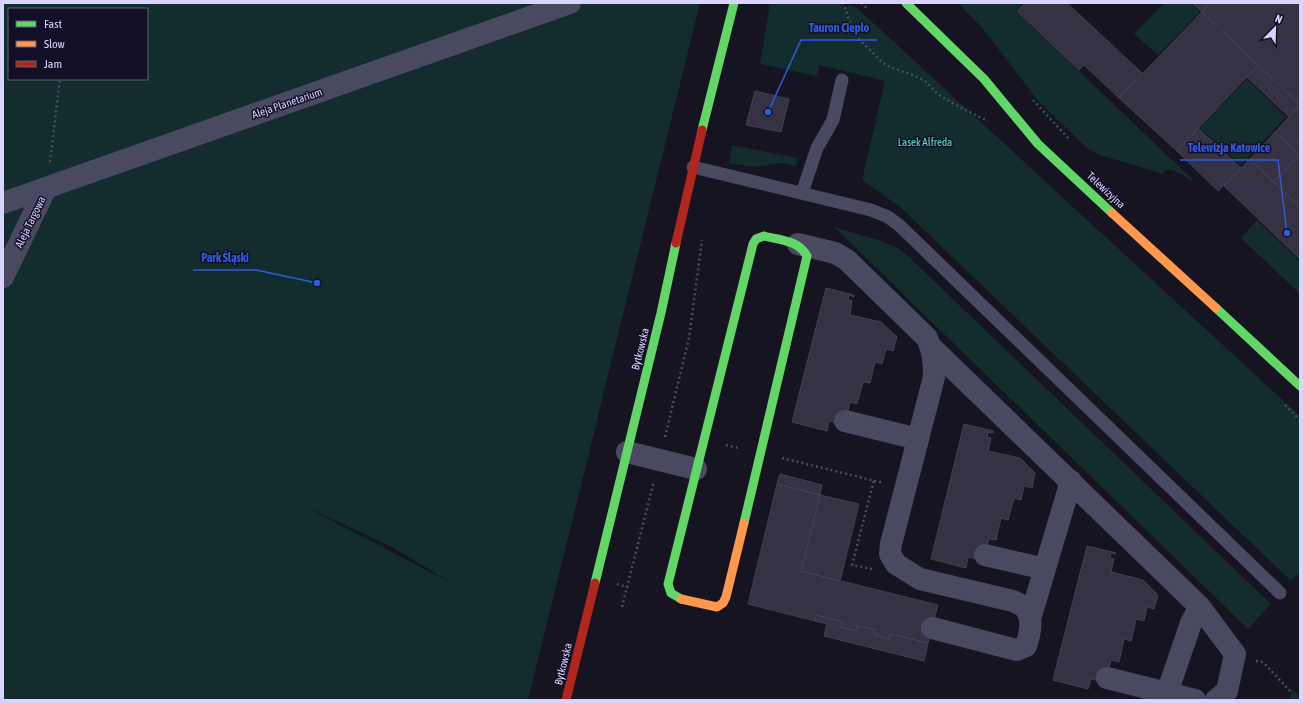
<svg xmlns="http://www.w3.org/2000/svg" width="1303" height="703" viewBox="0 0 1303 703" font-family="'Asap Condensed',sans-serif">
	<rect width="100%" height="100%" fill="#161421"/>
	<!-- green -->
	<path fill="#132c2d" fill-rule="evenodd" d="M3 3H700L528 700H3ZM9 9H147V79H9ZM302 505 392 547 455 585Z
		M770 3H838L844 8 850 5 856 7 1300 416V572L1291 581 899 206 862 180 885 81 819 65 817 76 760 64Z
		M958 3H1023L1016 11 1193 180 1191 181C1184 176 1175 168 1165 170L1163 174 1097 154 1087 148 1039 102 984 30Z
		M1164 3H1191L1200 12 1158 55 1134 34Z
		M1247 79 1286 117 1241 165 1200 128Z
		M732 145 798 158 796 166 782 163 752 167 729 163Z
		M1257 220 1300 261V294L1241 238Z
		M834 227 878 240 898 248 910 258 1271 604 1248 629Z
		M1292 689 1300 697V700H1290Z"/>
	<!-- building -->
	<path fill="#343243" stroke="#433f54" d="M1025 3H1067L1142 73 1119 98 1084 65 1079 70 1017 11Z
		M1192 3H1210L1202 12Z
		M1210 3H1296L1300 7V105L1202 12Z
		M1202 12 1258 65 1177 151 1119 98Z
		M1258 65 1300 105 1289 117 1247 77Z
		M755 91 789 99 781 132 746 125Z
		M1300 105V140L1292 148 1275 132Z
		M1198 128 1241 168 1218 191 1177 151Z
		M1275 132 1299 155 1273 182 1250 159Z
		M1300 140V156L1292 148Z
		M1299 155 1300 156V207L1273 182Z
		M1250 159 1300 207V259L1224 186Z
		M826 288 854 295V297L849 295 848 300 852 301 850 315 881 322 897 337 893 351 886 349 882 364 875 362 870 383 863 382 857 404 850 402 845 425 829 421 827 431 792 422Z
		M964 424 993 431V433L988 432 987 437 991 438 988 451 1020 458 1035 473 1032 488 1024 486 1021 500 1014 498 1008 520 1001 518 996 540 989 539 983 561 968 557 966 568 931 559Z
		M780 474 822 485 820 495 777 484Z
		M777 484 820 495 801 571 938 605 928 643 890 634 889 639 874 635 876 630 857 626 856 631 841 627 843 622 816 615 815 621 748 604Z
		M820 495 859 504 840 581 801 571Z
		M1087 546 1116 553 1115 554 1111 553 1110 558 1114 559 1111 572 1143 580 1158 595 1154 609 1147 607 1144 621 1136 619 1131 641 1124 639 1119 662 1111 660 1106 682 1091 679 1088 689 1053 680Z
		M816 615 843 622 841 627 856 631 857 626 876 630 874 635 889 639 890 634 928 643 924 661 824 636 827 624 815 621Z"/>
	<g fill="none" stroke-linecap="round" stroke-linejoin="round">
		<!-- path -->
		<path stroke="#44505f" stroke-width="2.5" stroke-dasharray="2 3" stroke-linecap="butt" d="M842 3 844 5 854 34 883 63C895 71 910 72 923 80 930 84 934 92 941 96 956 106 972 113 988 121
			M861 3 868 9
			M69 9 70 3
			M1033 100 1070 140
			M50 162 60 79
			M1285 405 1300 420
			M665 437 689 338 702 240
			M726 445 738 448
			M782 458 884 483
			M872 569 852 565 874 480
			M617 584 627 587
			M622 607 654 481
			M1256 661 1263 662 1291 692"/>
		<!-- lane -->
		<path stroke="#4a4962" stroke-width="13" d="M693 167 871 210 888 217 899 225 1280 593
			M802 193 817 148 833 120 842 80"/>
		<!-- street -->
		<path stroke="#4a4962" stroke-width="22" d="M3 203 570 3
			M798 244 835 253 847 260 927 338C933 351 934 362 934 377L891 544 890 554 896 564 920 579 1013 601C1017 603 1022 605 1025 608 1034 619 1030 634 1026 646L1017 650 932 628
			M3 277 46 188
			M932 348 1200 607 1235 654 1227 691 1216 700
			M845 421 918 439
			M627 452 696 469
			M985 555 1045 569
			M1030 619 1071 481
			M1107 678 1195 700
			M1167 693 1191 623 1200 607"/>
		<!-- fast -->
		<path stroke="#63d668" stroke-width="9" d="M906 3 984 79 1038 144 1112 213
			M702 130 734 3
			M1216 308 1300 386
			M744 523 807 256C798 240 780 240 764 236
			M595 583 661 313 676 243
			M681 599 671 593 668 584 753 244 756 239 764 236"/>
		<!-- slow -->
		<path stroke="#ff974d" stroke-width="9" d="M1112 213 1216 308
			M681 599 717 607 723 603 726 597 744 523"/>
		<!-- jam -->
		<path stroke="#b3261e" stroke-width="9" d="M676 243 702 130
			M566 700 595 583"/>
	</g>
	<g text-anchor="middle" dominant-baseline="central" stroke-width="3" stroke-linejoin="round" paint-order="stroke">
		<!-- street labels -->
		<g font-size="11" fill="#d9d4ff" stroke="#130f26">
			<text transform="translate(287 103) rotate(-19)">Aleja Planetarium</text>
			<text transform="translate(1106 190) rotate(43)">Telewizyjna</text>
			<text transform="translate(30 222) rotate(-64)">Aleja Targowa</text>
			<text transform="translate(640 349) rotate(-76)">Bytkowska</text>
			<text transform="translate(563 664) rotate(-76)">Bytkowska</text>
		</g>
		<!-- park labels -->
		<g font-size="11" fill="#5fe0c0" stroke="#130f26">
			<text x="925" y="142">Lasek Alfreda</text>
		</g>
	</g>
	<!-- callouts -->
	<path fill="none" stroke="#305bdc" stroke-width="1.5" d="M768 112L801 40H877M1287 233L1278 160H1180M317 283L256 270H193"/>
	<g fill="#305bdc" stroke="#130f26" stroke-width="1.5">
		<circle cx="768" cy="112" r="4"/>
		<circle cx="1287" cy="233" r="4"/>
		<circle cx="317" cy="283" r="4"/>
	</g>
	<g font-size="12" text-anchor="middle" font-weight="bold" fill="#305bdc" stroke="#130f26" stroke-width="3" stroke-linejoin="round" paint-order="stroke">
		<text x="839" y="32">Tauron Ciepło</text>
		<text x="1229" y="152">Telewizja Katowice</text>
		<text x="225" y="262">Park Śląski</text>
	</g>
	<!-- border -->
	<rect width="1303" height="703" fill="none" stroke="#d9d4ff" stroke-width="8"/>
	<!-- legend -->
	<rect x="8" y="8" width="140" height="72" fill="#130f26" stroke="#625e7d"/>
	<rect x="16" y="21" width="20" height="6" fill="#63d668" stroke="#625e7d"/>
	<text x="44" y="28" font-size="12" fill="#d9d4ff">Fast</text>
	<rect x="16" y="41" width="20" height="6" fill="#ff974d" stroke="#625e7d"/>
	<text x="44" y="48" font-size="12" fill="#d9d4ff">Slow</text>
	<rect x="16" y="61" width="20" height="6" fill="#b3261e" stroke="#625e7d"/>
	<text x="44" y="68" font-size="12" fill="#d9d4ff">Jam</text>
	<!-- north arrow -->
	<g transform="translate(1275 28) rotate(23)" stroke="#130f26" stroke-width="3" paint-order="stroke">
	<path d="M0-3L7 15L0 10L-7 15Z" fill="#d9d4ff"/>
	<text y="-6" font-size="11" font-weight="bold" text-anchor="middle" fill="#d9d4ff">N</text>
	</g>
</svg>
